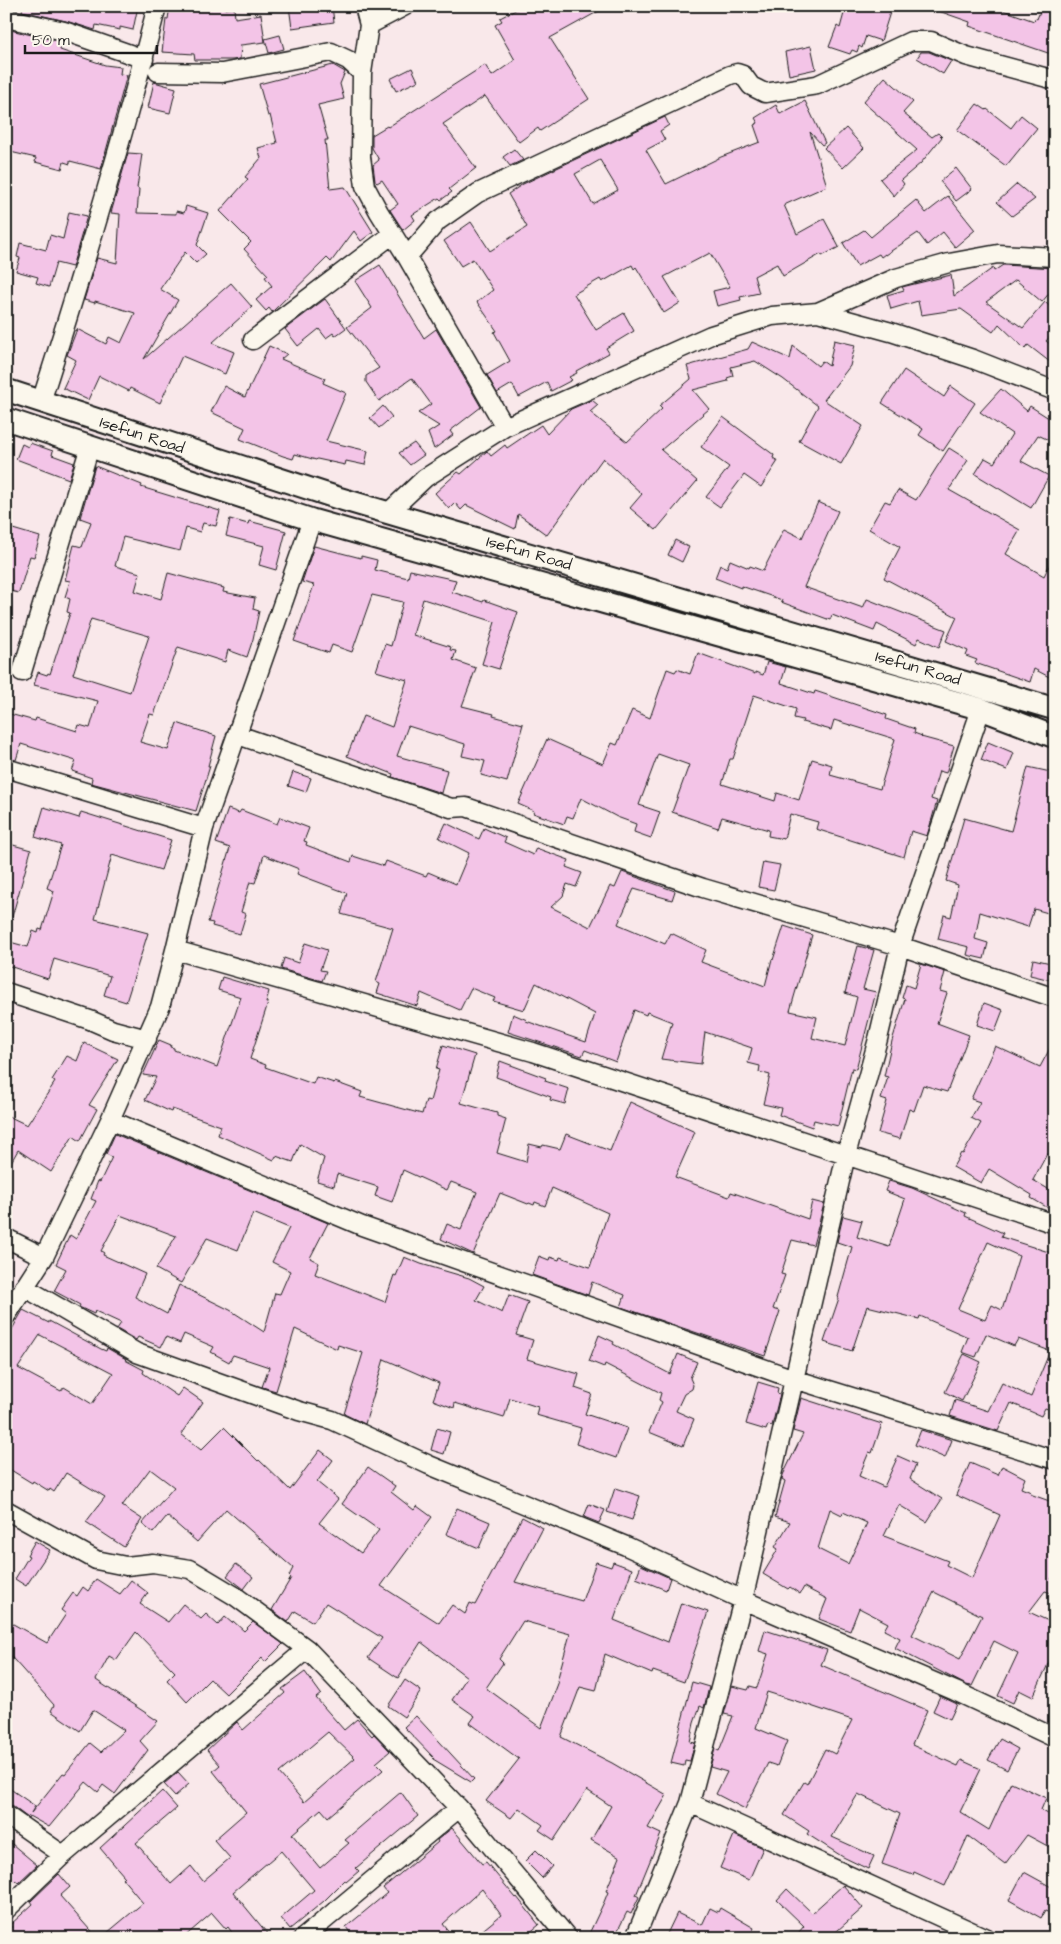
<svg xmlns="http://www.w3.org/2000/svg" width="1061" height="1944" viewBox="0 0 1061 1944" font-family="'Architects Daughter',sans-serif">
	<rect width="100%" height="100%" fill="#f9e8ea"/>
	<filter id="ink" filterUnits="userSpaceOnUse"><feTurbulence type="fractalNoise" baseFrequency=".02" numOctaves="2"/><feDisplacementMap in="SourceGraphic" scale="10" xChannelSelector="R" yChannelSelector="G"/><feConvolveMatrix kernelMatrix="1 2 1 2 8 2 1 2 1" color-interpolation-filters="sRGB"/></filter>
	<g filter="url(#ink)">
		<!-- building -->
		<path fill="#f3c4e7" stroke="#1c1c1c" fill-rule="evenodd" d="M23 6H138L133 30 120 27V30L96 25 95 30 66 21 22 11Z
			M170 6 212 9 211 6H225V9L234 8 235 18 261 14 265 42 241 45 240 59 232 60H195L194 54 162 52 166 19H168Z
			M289 6H332L334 22 292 28Z
			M523 6H608L550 38 589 99 540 131 538 128 519 142 485 96 443 124 476 168 449 189 452 192 441 200 439 198 412 215 415 220 403 230 390 210 398 204 382 180 377 183 375 181 373 165 379 160 372 148V135L387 126 388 127 485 65 492 76 515 60 495 25 502 21 500 18Z
			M846 6H855L869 11 870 6H892L881 41 866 36 862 48 859 46 857 52 852 50 850 54 829 47 837 26 840 28Z
			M931 6H992L1034 21 1035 18 1037 19 1042 6H1055V44L1051 54 969 26 970 22 930 8Z
			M6 29 62 42 60 50 105 65 121 67 120 74 127 75 101 169 70 161V164L64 162 62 169 35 162 36 158 6 151Z
			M280 35 284 49 269 53 265 39Z
			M811 46 816 69 789 75 785 52Z
			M921 52H929L951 61 943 74 917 58Z
			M333 65 345 72 340 84 344 99 318 105 328 140H325L330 189 345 187 373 232 361 241 354 231 331 262 327 258 272 312 269 308 266 311 256 300 272 286 265 277 268 275 244 249 251 242 220 211 248 179 245 177 261 158 258 148 277 143 270 115 268 116 259 84Z
			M412 68 418 81 396 91 390 79Z
			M885 77 913 102 903 113 932 137 938 133 942 137 921 163 901 180 904 184 894 196 880 179 917 150 863 102Z
			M154 82 176 88 170 113 148 108Z
			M805 101 825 143 822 145 810 132 827 186 784 205 797 234 824 219 839 247 822 256 821 254 783 276 777 264 754 276 759 293 740 297 741 300 717 306 713 291 730 287 710 253 664 277 680 303 664 313 636 267 634 269 632 265 602 282 600 279 574 294 596 330 624 313 634 331 606 348 609 353 576 371 577 373 569 377 572 380 551 391 547 382 519 397 512 384 497 393 487 375 510 361 494 332 497 331 477 302 493 290 473 259 461 266 444 241 471 222 490 251 527 227 508 194 523 184 665 117 669 125 660 131 665 140 646 150 666 184 721 157 760 142 754 125 758 123 755 118 776 105 780 114ZM600 160 618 190 593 204 575 174Z
			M977 104 986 110 987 109 1011 128 1021 115 1037 128 1006 166 957 130Z
			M846 128 864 148 843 168 824 148Z
			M514 149 523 160 510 166 503 157Z
			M128 153 142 154 137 188 139 189 137 213 176 214V211L184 213 186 206 208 213 197 245 206 254 196 263 185 252 160 289 178 300 144 359 231 283 252 307 212 343 234 352 225 374 182 356 160 403 130 388 129 391 99 376 88 400 63 388 76 360 67 355 77 329 106 344 109 337 121 343 135 313 95 301V303L84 300 97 258 117 263 120 214 111 213Z
			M956 168 972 189 956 201 940 181Z
			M1017 184 1035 199 1012 216 997 202Z
			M948 196 975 230 955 247 943 232 927 245 918 233 885 255V254L881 257 879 254 857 266 843 243 864 230 871 237 916 200 926 213Z
			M69 212 87 216 72 267 56 263 49 287 36 283 38 277 16 271 20 258 17 257 20 243 46 250 50 235 63 239Z
			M380 265 424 338 436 329 481 407 450 431 453 435 434 449 428 433 439 426 418 413 431 404 412 378 379 401 366 382V376L379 368 347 327 372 308 355 281Z
			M1003 265 1055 268V286L1042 302 1016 280 986 302 1023 328 1045 302 1055 311V331L1046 341 1055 348V366L1028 345 1025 349 999 324 993 332 961 309 921 315 918 301 891 309 887 295 904 290 902 287 951 275 954 296 993 268 994 271Z
			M325 299 346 328 335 336 333 333 326 338 319 329 298 346 285 329Z
			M834 340 855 345 850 366 824 400 863 426 841 464 799 441 818 406 783 379 755 361 731 367 733 376 727 378 728 381 693 390 709 409 661 450 697 481 656 530 630 508 642 494 603 458 547 535 518 514 515 529 466 505 461 510 455 503 449 509 435 493 458 472 461 474 487 451 491 456 505 445 507 448 541 425 547 434 571 409 592 400 598 405 590 412 627 442 662 409 659 406 691 379 687 366 748 349 752 342 790 359 793 346 818 366 822 361 829 366Z
			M269 346 287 354 281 359 325 378 323 383 346 393 326 441 368 451 365 465 346 461 345 465 317 459 316 460 295 454 293 459 283 456 240 439 245 428 211 412 224 386 245 397Z
			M904 370 944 397 951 386 975 403 943 451 919 435 923 429 882 403Z
			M1001 389 1027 411 1030 406 1055 422V443L1038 435 1021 461 1049 476 1031 508 975 474 985 458 994 463 1012 434 980 412Z
			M383 406 392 417 379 428 370 418Z
			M723 417 774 455 773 458 778 461 761 487 744 475 720 507 706 497 729 467 701 447Z
			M30 443 53 451 52 455 74 463 69 479 16 459 22 444 28 447Z
			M414 443 424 455 410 465 399 453Z
			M949 448 968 460 949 490 1020 530 1006 554 1044 576 1055 554V680L1034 669 1030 682 975 663 977 660 966 656 968 651 946 641 957 617 884 578 900 547 869 529 885 501 890 503 898 490 916 500Z
			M95 466 142 485 141 487 220 511 216 526 203 523 200 532 186 528 180 551 123 537 115 566 140 573 135 591 161 599 168 573 224 588 223 592 255 598 253 609 259 611 253 639 247 657 228 650 225 662 178 647 154 715 150 714 140 742 168 750 177 723 216 736 208 766H210L196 811 91 783 92 778 72 771 76 761 21 744 16 760 6 758V713L35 721 36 718 77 731 79 725 90 728 98 701 34 685 38 672 47 675 48 673 50 674 70 613 67 612 70 599 65 597 70 581 65 580 74 545 82 547 91 522 80 518ZM91 619 149 636 130 692 73 674Z
			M818 502 838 511 804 587 863 608 867 599 946 630 939 647 919 638 916 644 877 624 874 631 832 615 830 620 781 602 782 600 741 586V588L715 578 720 565 727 568 730 560 749 568 750 566 763 571 784 529 802 538Z
			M230 519 248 524 249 521 286 531 276 570 259 565 264 546 226 536Z
			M6 527 40 537 34 557 30 556 19 593 6 590Z
			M675 540 689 547 682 562 668 555Z
			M314 546 361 558V556L377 560 375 570 408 578 410 570 456 580 452 592 483 602 484 600 518 612 499 669 482 664 495 622 423 599 413 635 451 647 450 650 456 651 453 660 476 668 462 706 494 714 493 716 523 724 507 782 481 775 485 761 462 756 465 744 408 726 397 756 447 770 441 793 392 777 393 774 347 756 363 716 392 727 407 680 376 671 385 644 391 646 403 602 372 595 352 652 332 645 329 653 294 641 314 585 302 582Z
			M698 653 755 674V672L763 675 767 662 786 667 781 683 814 694 815 691 887 715 886 719 915 729 914 733 922 736 921 737 954 746 946 773 939 771 931 799 937 801 927 836 911 831 904 857 816 829 818 822 790 814 784 839 768 836 769 830 722 817 718 828 672 812 689 765 658 754 639 805 660 812 651 838 634 832 636 824 617 817 581 798 573 818 567 816 564 824 533 813 534 811 518 804 547 739 603 764 612 743 617 745 632 710 650 718 667 669 675 672 677 669 690 674ZM754 695 796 709 794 718 803 720 802 722 831 730 834 720 895 739 880 789 830 775 832 765 812 759 799 800 777 793 775 801 722 784 730 759H733Z
			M988 742 1014 753 1007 770 981 760Z
			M1028 767 1055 773V856L1048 879 1055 881V915L1034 909 1028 927 980 912 975 939 988 943 984 959 967 955 969 947 938 939 944 915 951 917 958 885 946 881 964 818 1011 831Z
			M293 772 311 778 306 792 288 786Z
			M44 807 79 818 81 812 171 840 161 870 112 855 95 919 148 933 126 1002 104 995 110 976 54 959 48 979 6 965V954L10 942 28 947 33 931 38 933 39 929 42 930 54 891 47 888 61 845 35 837Z
			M228 809 239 813 241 810 277 824 280 817 309 828 304 841 307 842 306 845 351 862 353 856 384 866 386 861 426 876 428 872 456 884 469 853 439 838 446 823 479 839 484 828 506 838 504 842 533 855 536 848 569 860 566 867 582 873 576 887 567 884 563 896 551 907 590 927 610 886 615 888 622 872 675 891 672 900 634 889 618 924 665 944 671 933 706 950 701 962 765 986 772 959 773 960 784 926 812 935 790 1011 817 1017 812 1038 845 1046 857 997 845 993 858 946 874 950 863 989 876 992 856 1069 852 1068 838 1126 814 1120 812 1127 779 1115 781 1108 763 1104 770 1075 759 1072 760 1066 748 1063 752 1048 705 1032 701 1064 661 1059 672 1022 647 1012 646 1015 634 1010 616 1062 585 1050 582 1056 508 1032 513 1014 527 1020 526 1021 586 1042 595 1014 536 983 524 1010 493 1001 495 998 471 988 460 1010 421 993 417 1006 377 993 380 984 376 982 393 928 341 914 347 893 297 874 299 869 264 855 255 883 250 882 241 912 246 914 240 934 212 926 213 923 208 922 230 848 216 843Z
			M6 843 31 850 10 924H6Z
			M763 862 780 865 774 890 758 887Z
			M305 943 327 950 320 970 326 971 322 981 281 969 284 958 298 963Z
			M1033 959 1055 964V981L1030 975Z
			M921 964 945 972 940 991 947 993 937 1023 969 1035 947 1092 923 1085 914 1111 909 1109 900 1139 878 1133 887 1101 881 1099 888 1077 884 1076 892 1041 905 999 902 998 906 985 914 988Z
			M222 977 269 991 266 1003H268L250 1059 266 1065 265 1067 313 1084 316 1077 334 1083 335 1082 362 1092 360 1097 422 1114 426 1100 430 1101 439 1070 436 1069 443 1045 475 1055 461 1103 497 1113V1116L506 1119 497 1153 526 1162 529 1144 542 1147 543 1145 560 1149 566 1134 610 1151 630 1102 695 1132 675 1177 729 1197 731 1192 808 1219 812 1201 824 1204 813 1245 792 1240 781 1274 785 1275 773 1309 780 1311 765 1356 621 1307 625 1295 592 1282 588 1295 532 1275 539 1256 549 1260 550 1257 559 1260 560 1257 590 1267 608 1213 552 1188 545 1206 535 1202 534 1205 529 1203 528 1204 500 1193 473 1254 441 1239 447 1224 461 1230 477 1192 451 1182 447 1190 403 1170 392 1202 375 1196 378 1187 337 1174 334 1186 317 1181 324 1158 300 1144 293 1162 276 1156 274 1160 218 1135 221 1126 172 1109 171 1112 145 1100 156 1077 143 1075 159 1040 171 1045 170 1047 174 1048V1050L217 1067 241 997 218 990Z
			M984 1003 1003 1010 995 1031 977 1025Z
			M1055 1039V1159L1047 1154 1033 1180 1055 1193V1212L1031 1198 1032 1195 989 1169 981 1183 953 1167 961 1153 963 1154 981 1123 971 1118 980 1102 971 1099 995 1046 1040 1067Z
			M84 1043 118 1059 89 1105 97 1109 80 1141 73 1136 51 1172 18 1150 6 1171V1115L27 1125 55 1082 52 1080 67 1056 77 1061Z
			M500 1061 546 1078 545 1081 569 1089 565 1104 550 1100 551 1097 496 1077Z
			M115 1134 328 1223 310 1258 319 1263 315 1274 385 1302 394 1275 396 1276 404 1257 421 1264 469 1278 484 1286 476 1300 502 1313 509 1295 528 1302 516 1335 533 1340 527 1359 579 1374 575 1388 592 1394 585 1414 627 1428 616 1458 576 1444 581 1428 536 1415 538 1407 510 1398 504 1418 455 1403 454 1408 433 1400 439 1383 384 1359 365 1424 344 1414 363 1353 338 1345 337 1349 295 1329 276 1391 262 1387 269 1367 233 1355 229 1362 211 1352 214 1347 184 1334 180 1343 166 1337 161 1347 138 1337 136 1340 117 1329 121 1323 95 1311 94 1314 79 1307 80 1305 54 1291 66 1269 56 1264 70 1235 76 1239 96 1201 91 1199 98 1181 100 1182 112 1157 106 1154ZM253 1213 289 1228 272 1262 290 1271 280 1294 275 1293 264 1332 230 1310 179 1285 167 1314 135 1297 145 1274 103 1255 104 1253 101 1251 120 1215 176 1236 156 1269 181 1283 207 1238 238 1250Z
			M889 1181 912 1188 966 1213 965 1216 1003 1233 1001 1237 1055 1254V1411L1045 1408 1041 1416 1011 1403 998 1431 950 1416 955 1400 988 1411 1002 1383 1031 1397 1050 1351 1018 1339 1014 1346 986 1334 976 1357 962 1352 968 1337 920 1316 919 1319 867 1306 852 1351 824 1342 839 1298 838 1297 852 1247 837 1242 843 1216 862 1221 857 1237 889 1247 905 1199 885 1191ZM988 1242 1019 1256 1002 1310 992 1305 985 1320 958 1309Z
			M23 1310 49 1323V1321L101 1349 106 1351 107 1348 126 1359 125 1360 144 1370 143 1373 177 1396 183 1388 203 1402 181 1434 201 1450 224 1427 258 1461 259 1460 290 1490 320 1450 333 1460 317 1482 338 1499 319 1523 361 1553 379 1530 342 1504 368 1467 395 1486 391 1492 414 1510 417 1506 432 1517 381 1586 439 1623 452 1605 465 1614 470 1603 475 1605 522 1517 543 1528 515 1582 582 1601 596 1562 611 1567 613 1562 632 1569 614 1620 668 1642 681 1603 708 1612 684 1682 653 1671 652 1674 605 1654 596 1691 580 1687 561 1737 612 1763 667 1795 648 1828 661 1834 636 1895 639 1897 631 1914 627 1912 614 1938H587L604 1902 608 1892 606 1891 620 1857 591 1840 611 1806 587 1790 554 1840 539 1830 543 1825 519 1808 511 1818 486 1801 519 1759 470 1723 475 1716 452 1700 467 1677 421 1642 398 1678 368 1658 382 1638 326 1603 313 1622 295 1611 288 1622 272 1610 291 1578 289 1576 293 1568 226 1509 197 1542 167 1516 153 1533 142 1524 174 1487 150 1469 122 1506 142 1519 124 1547 86 1522 105 1497 66 1473 54 1492 50 1489 49 1491 33 1481 32 1483 6 1467V1340ZM40 1335 113 1373 92 1404 64 1387 61 1391 18 1368ZM523 1621 570 1634 557 1681H559L541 1728 486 1688 503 1663 499 1659Z
			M599 1335 614 1342 613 1344 670 1374 678 1354 697 1362 690 1378 693 1385 692 1389 684 1394 676 1411 694 1419 683 1446 649 1432 662 1402 659 1400 661 1393 605 1364 604 1367 589 1361Z
			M964 1354 981 1362 962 1401 945 1392Z
			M758 1382 778 1388 777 1393 780 1394 772 1426 768 1425 766 1430 746 1424Z
			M801 1398 882 1424 872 1453 869 1452 859 1476 884 1487 898 1456 916 1464 910 1479 942 1499 927 1522 899 1505 884 1536 948 1561 946 1565 972 1578 1000 1515 956 1495 970 1463 998 1475 1002 1466 1025 1478 1021 1488 1031 1492 1030 1494 1055 1503V1512L1048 1530 1055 1531V1574L1051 1579 1055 1582V1594L1045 1591 1029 1612 1055 1624V1649L1033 1697 1019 1690 1013 1703 998 1696 1018 1653 994 1641 972 1686 966 1685 895 1648 900 1638 884 1630 888 1623 859 1608 850 1631 819 1619 827 1599 804 1587 800 1594 790 1587 788 1589 763 1574 778 1549 775 1547 790 1522 775 1517 785 1481 782 1479 783 1475 803 1434 793 1431ZM830 1509 842 1515 843 1512 867 1523 848 1564 818 1549ZM934 1592 982 1616 960 1659 912 1635Z
			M437 1428 450 1432 444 1454 431 1450Z
			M921 1430 952 1440 945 1458 915 1445Z
			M615 1488 640 1496 632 1520 607 1512Z
			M589 1504 605 1510 599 1523 584 1517Z
			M457 1508 490 1522 479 1548 446 1534Z
			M35 1541 50 1550 26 1586 15 1579 29 1556 27 1555Z
			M236 1564 253 1577 244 1589 227 1576Z
			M641 1565 670 1578 666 1590 636 1578Z
			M96 1579 120 1594 131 1580 148 1593 140 1604 168 1622 183 1604 201 1619 206 1614 218 1625 225 1617 232 1623 233 1621 244 1631 253 1622 283 1644 265 1662 262 1658 226 1694 210 1679 187 1702 167 1680 175 1672 136 1632 116 1660 109 1656 96 1680 158 1721 140 1741 148 1750 115 1794 103 1785 98 1792 86 1782 49 1827 29 1816 28 1818 12 1806 6 1804V1786L35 1806 31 1813 63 1773 65 1774 90 1743 101 1752 124 1730 93 1710 80 1731 51 1711 54 1705 6 1651V1620L47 1643 66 1614 61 1610 73 1593 77 1596 83 1587 88 1591Z
			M765 1630 827 1650 821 1665 927 1710 912 1745 958 1766 961 1760 981 1769 960 1812 989 1830 1011 1782 1046 1798 1041 1810 1055 1818V1850L1027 1835 1005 1864 968 1836 945 1886 914 1872 913 1875 882 1864 900 1814 858 1794 832 1837 874 1856 868 1869 843 1857 807 1834 809 1831 784 1815 804 1782 807 1784 825 1749 835 1754 852 1720 799 1702 767 1692 756 1728 787 1741 777 1766 768 1763 745 1809 716 1794 727 1772 710 1767 715 1749 719 1751 733 1716 724 1714 730 1694 732 1686 748 1690 750 1686 757 1688 768 1654 759 1651Z
			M305 1672 321 1694 316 1698 344 1730 357 1719 372 1736 374 1734 390 1751 376 1763 383 1770 328 1817 321 1809 292 1834 320 1868 349 1843 345 1840 401 1792 418 1816 356 1868 359 1871 346 1882 345 1880 324 1901 290 1929 281 1918 314 1890 281 1851 233 1892 271 1938H236L228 1927 226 1929 212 1913 183 1938H101L143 1903 122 1878 124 1876 100 1848 162 1791 177 1808 136 1843 171 1884 191 1866 203 1881 230 1858 214 1840 246 1812 213 1771 220 1765 207 1750 237 1722 243 1730 285 1693 282 1689ZM328 1732 355 1758 304 1802 279 1773Z
			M405 1680 421 1691 404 1717 388 1706Z
			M692 1682 709 1687 704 1708 700 1706 694 1723 690 1742 695 1743 690 1761 685 1760 684 1766 671 1763Z
			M940 1696 957 1704 950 1719 933 1711Z
			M416 1716 474 1779 471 1782 433 1759 434 1758 404 1727Z
			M1000 1739 1018 1749 1007 1770 988 1760Z
			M178 1772 189 1784 175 1796 164 1784Z
			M452 1828 482 1864 486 1862 516 1898 517 1897 539 1925 523 1938H473L501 1915 482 1889 443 1924 454 1938H354L346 1927 387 1893 383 1888 438 1842 437 1840Z
			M734 1835 763 1848 749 1880 720 1868Z
			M6 1839 37 1865 18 1883 16 1880 6 1890Z
			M536 1850 552 1866 542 1878 525 1861Z
			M1024 1872 1055 1889V1915L1045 1911 1041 1918 1009 1900Z
			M59 1874 70 1887 60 1896 97 1938H6V1932L12 1927 10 1925 33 1904 31 1901Z
			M843 1885 863 1908 829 1938H794L804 1926 777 1900 787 1889 812 1913Z
			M710 1908 718 1912 720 1908 754 1928 749 1938H665L677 1913 702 1925Z"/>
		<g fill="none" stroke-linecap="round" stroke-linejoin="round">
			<defs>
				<path id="minor" d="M364 6 369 25 362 73 361 157 365 186 379 212 407 257 505 427
					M6 18 64 31 144 59
					M369 25 405 6
					M158 72 222 73 331 52 348 60 362 73
					M407 257 438 221 478 193 730 75 737 73 743 75 751 86 765 93 817 85 911 41H931L966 56 1055 80
					M818 312 896 278 949 263 998 254 1055 257
					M253 340 393 234
					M41 402C83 271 123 139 157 6
					M389 512 425 478 505 427 711 335 772 316 818 312 891 332 973 359 1055 391
					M22 672 90 446
					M238 735 434 802 451 808 466 807 703 888 900 946 1055 998
					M6 768 204 828
					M175 950 533 1052 1055 1224
					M6 992 90 1020 113 1030 147 1039
					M110 1120 362 1226 794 1379 1055 1460
					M6 1238 44 1257
					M24 1287 137 1353 299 1411 332 1420 429 1465 626 1546 743 1600 955 1691 1055 1738
					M6 1316 44 1257 110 1120 160 1007 175 950 204 828 312 520
					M6 1510 96 1560 126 1566 153 1563 190 1569 235 1596 307 1649 459 1808 568 1938
					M690 1803 986 1938
					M6 1815 63 1855
					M6 1910 63 1855 307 1649
					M303 1938 459 1808
					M635 1938 690 1803 743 1600 846 1155 878 1039 900 946 981 709"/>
				<path id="tertiary" d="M6 390 338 498 1055 709
					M6 419 312 520 981 709 1055 737"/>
			</defs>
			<!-- minor casing -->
			<use href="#minor" stroke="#1c1c1c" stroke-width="21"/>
			<!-- tertiary casing -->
			<use href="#tertiary" stroke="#1c1c1c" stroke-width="25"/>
			<!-- minor -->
			<use href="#minor" stroke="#fbf7ec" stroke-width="18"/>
			<!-- tertiary -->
			<use href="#tertiary" stroke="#fbf7ec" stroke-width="21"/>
		</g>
	</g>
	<g text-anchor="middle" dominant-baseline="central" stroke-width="4.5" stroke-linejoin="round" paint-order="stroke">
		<!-- street labels -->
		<g font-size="16" fill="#1c1c1c" stroke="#fbf7ec">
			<text transform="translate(142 435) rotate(18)">Isefun Road</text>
			<text transform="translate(529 553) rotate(16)">Isefun Road</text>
			<text transform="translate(918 668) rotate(16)">Isefun Road</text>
		</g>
	</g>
	<!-- margin -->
	<rect width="1061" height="1944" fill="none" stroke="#fbf7ec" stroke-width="25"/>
	<rect x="12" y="12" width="1036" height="1919" fill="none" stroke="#1c1c1c" stroke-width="2" filter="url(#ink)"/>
	<!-- scale -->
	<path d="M25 45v8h132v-8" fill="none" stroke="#1c1c1c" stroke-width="2.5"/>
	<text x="32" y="45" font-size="15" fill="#1c1c1c" stroke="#fbf7ec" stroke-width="4" paint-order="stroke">50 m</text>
</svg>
